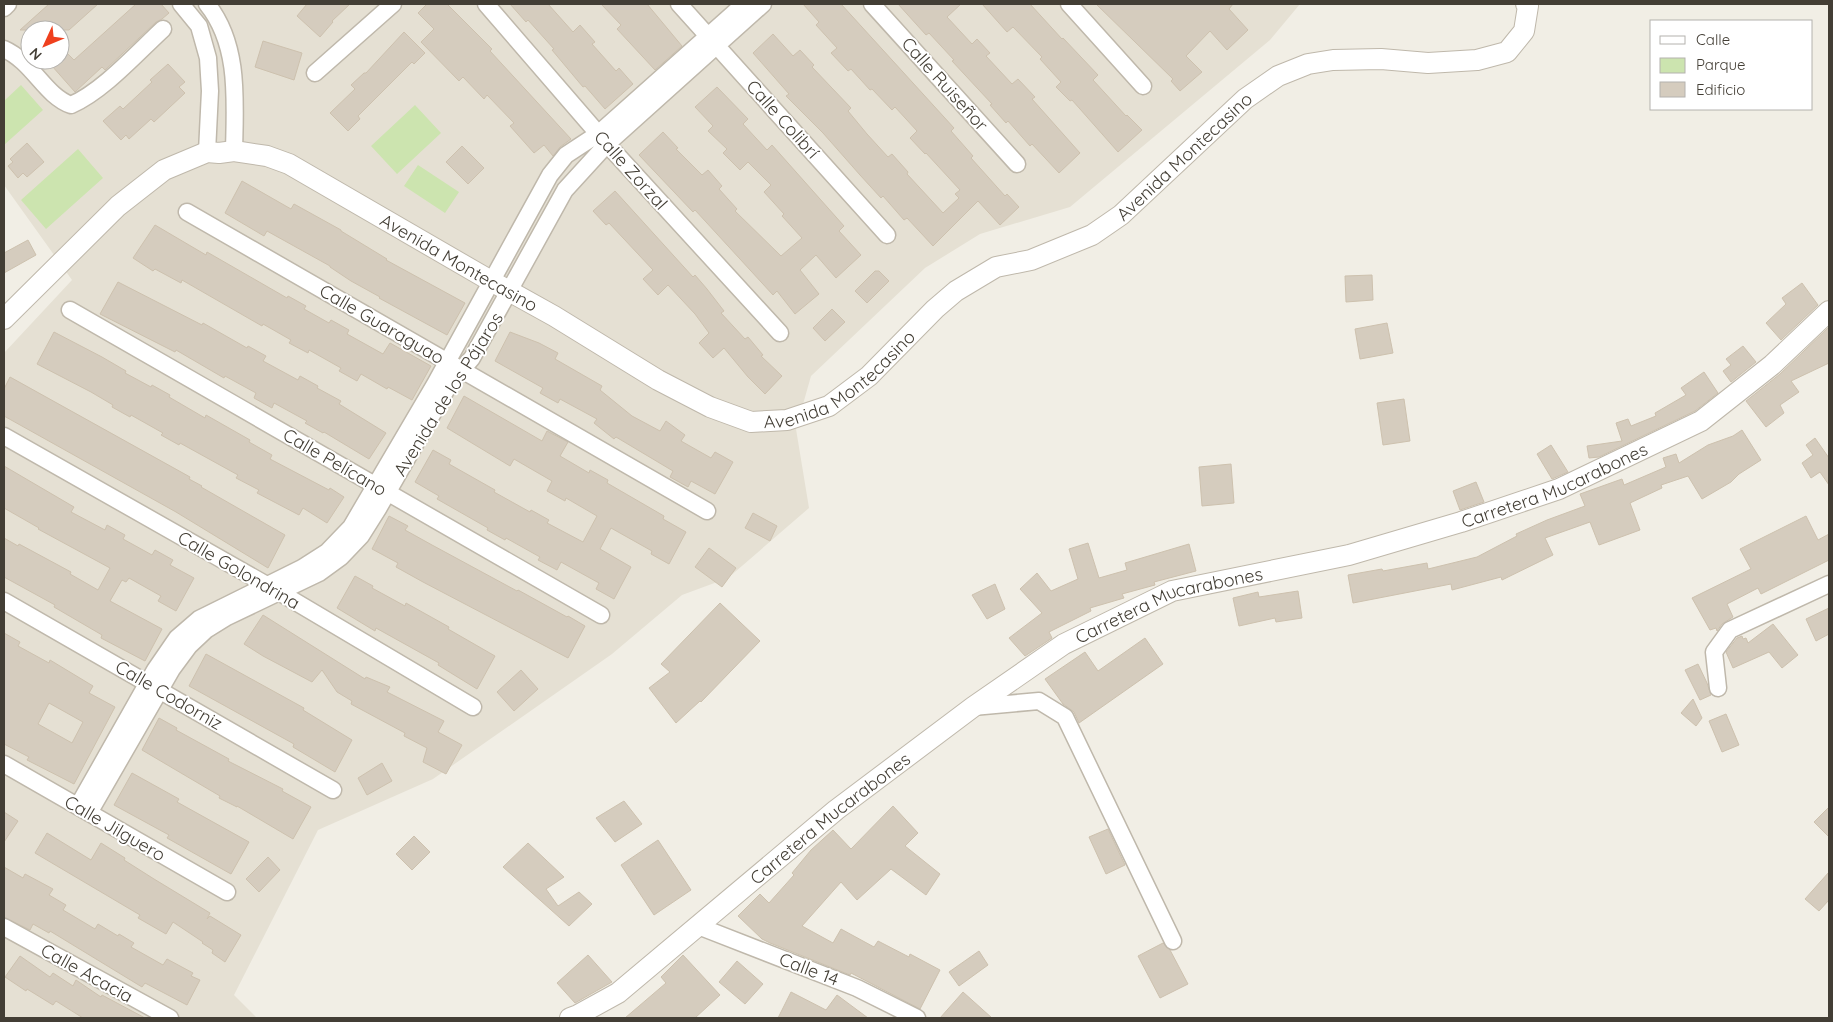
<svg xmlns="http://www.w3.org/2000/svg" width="1833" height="1022" viewBox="0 0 1833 1022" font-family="Quicksand,sans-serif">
	<rect width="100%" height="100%" fill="#f1eee5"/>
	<!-- residential -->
	<path fill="#e5e0d3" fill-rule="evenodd" d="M4 4H1300L1270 40 1070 207 980 234 925 268 811 376 796 429 809 508 728 578 682 595 612 654 433 779 318 830 234 995 257 1018H4V353L72 280 4 185ZM30 30H60V60H30Z"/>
	<!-- green -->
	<path fill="#cce4af" d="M21 85 43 110 4 145V101Z
		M415 105 441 133 397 174 371 146Z
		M78 149 103 178 46 229 21 200Z
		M418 165 459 192 445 213 404 186Z"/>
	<!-- building -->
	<path fill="#d5ccbe" stroke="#cdc1ae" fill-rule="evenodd" d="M49 4H98L69 30H20Z
		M136 4H161L169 13 162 19 156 22 105 70 102 67 75 92 52 66 67 53 74 60Z
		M307 4H350L332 21 333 22 320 37 297 16Z
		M427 4H447L492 49 490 51 571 139 560 147 553 156 544 145 534 153 510 126 514 123 487 95 484 99 463 77 459 81 421 42 434 29 418 13Z
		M510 4H548L573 32 580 25 595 42 592 44 616 71 619 68 633 84 605 109 585 86 583 87 552 50 554 49 528 20 526 22Z
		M601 4H647L682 46 655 70 617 29 621 25Z
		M803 4H841L954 128 951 131 973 156 971 158 1005 196 1007 194 1019 207 1000 225 978 201 933 246 907 218 904 220 883 196 881 198 860 175 823 133 786 96 789 94 753 53 773 34 793 56 800 50 814 65 812 67 851 108 848 111 867 134 888 157 892 154 908 172 907 174 943 213 959 198 955 194 960 190 926 153 925 154 910 138 917 131 895 107 892 110 872 89 870 90 851 69 848 71 831 53 837 48 816 25 819 22Z
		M898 4H961L947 17 972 44 977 39 990 53 986 56 1012 84 1018 79 1035 97 1032 99 1080 153 1059 173 1032 144 1030 146 1008 121 1006 123 990 105 992 104 952 61 954 60 929 33 926 35Z
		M982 4H1030L1062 39 1063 38 1098 75 1093 80 1126 116 1127 115 1142 130 1118 152 1072 100 1070 101 1056 87 1061 82 1040 59 1042 57 1013 27 1007 32Z
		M1096 4H1233L1229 9 1248 30 1227 50 1210 31 1186 56 1202 72 1180 91 1171 81 1173 79Z
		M404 32 425 53 414 64 412 62 358 116 360 119 348 131 330 113 355 89 351 85 364 73H366Z
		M263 41 302 53 294 80 255 67Z
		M168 64 185 82 179 87 185 93 154 122 151 119 129 139 126 135 121 140 103 121 120 106 123 109 152 82 150 80Z
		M717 87 748 119 743 124 767 150 772 145 844 226 839 231 861 255 836 278 816 255 800 270 819 294 795 314 777 291 773 295 695 210 693 212 639 155 663 132 678 148 676 149 702 175 708 170 722 186 719 189 737 209 735 211 781 256 802 238 782 216 784 214 764 192 771 185 748 162 740 170 723 153 727 149 708 131 713 126 695 107Z
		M27 143 44 162 27 177 23 173 18 178 8 166 13 162 10 159Z
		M462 146 484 168 468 184 446 162Z
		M242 181 291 209 294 204 341 230V231L387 259 386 260 465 303 447 335 379 298 380 297 351 281 330 267V266L267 231 264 236 225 213Z
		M615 191 693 277 695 275 707 289 724 311 721 313 745 339 748 337 763 355 761 356 782 376 765 394 748 377 724 348 713 358 699 343 709 333 695 314 668 285 658 295 643 279 653 270 609 223 606 225 593 211Z
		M155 225 206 255 207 252 287 298 288 296 306 306 304 309 329 323 331 320 349 330 347 334 383 354 390 343 431 366 412 400 388 387 387 389 361 374 357 381 339 371 341 368 309 350 308 353 289 343 291 340 263 324 262 326 182 280 181 283 155 269 153 271 133 258Z
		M28 240 36 255 4 273V253Z
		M875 271H879L889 281 867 303 855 291Z
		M1372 275 1373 300 1346 302 1345 276Z
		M118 282 202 325 203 323 247 348 248 346 266 356 263 361 298 380 300 376 318 386 317 388 341 401 339 404 386 433 369 459 324 432 323 433 305 423 307 421 274 403 272 408 254 398 256 393 225 376 224 378 176 350 175 352 100 314Z
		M1802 283 1818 305 1781 340 1766 323 1786 304 1782 298Z
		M832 309 845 322 825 341 813 328Z
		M1387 323 1393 353 1360 359 1355 329Z
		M1829 327V363L1791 381 1799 392 1780 405 1784 413 1766 427 1746 401 1780 374Z
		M54 332 102 357 126 371 125 373 151 387 152 385 170 395 169 397 205 418 206 415 250 440 249 442 272 455 270 459 329 490 330 488 344 497 327 523 303 508 299 515 257 493 259 490 236 478 238 475 180 443 179 445 161 435 163 433 131 415 130 417 112 407 113 405 91 392 37 364Z
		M510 332 539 343 558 353 555 359 602 386 600 390 632 416 660 431 666 421 685 435 681 441 711 458 715 452 733 462 715 494 691 481 688 487 670 477 673 471 616 437 614 439 594 423 597 419 560 399 558 403 540 393 543 388 495 361Z
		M1743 346 1756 362 1731 382 1723 371 1731 365 1726 359Z
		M1704 372 1718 393 1695 411 1599 457 1589 458 1587 446 1622 441 1616 423 1628 419 1631 426 1656 416 1655 413 1686 395 1681 388Z
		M10 377 190 477 189 479 202 486 201 487 285 535 268 568 176 512 4 416V389Z
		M464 396 542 441 547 431 568 442 560 456 589 473 590 470 608 480 607 483 664 516 663 519 686 532 669 564 651 554 652 551 611 528 600 549 631 567 614 599 596 589 599 583 561 562 557 570 538 560 540 557 506 538 505 540 487 530 488 528 437 499 439 496 415 482 433 450 451 460 449 464 495 490 494 492 530 512 531 510 549 520 547 523 583 542 597 516 566 498 565 501 547 491 552 481 514 459 510 466 447 428Z
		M1404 399 1410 441 1383 445 1377 403Z
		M1742 430 1761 460 1739 474 1731 482 1702 499 1688 476 1661 485 1662 488 1630 503 1640 530 1599 545 1590 522 1545 538 1553 555 1502 580 1501 577 1452 590 1451 584 1353 603 1348 575 1382 569 1383 571 1427 563 1428 569 1477 557 1517 536 1516 534 1547 520 1585 506 1580 494 1622 479 1624 485 1666 467 1663 458 1676 454 1679 463 1708 445 1733 436Z
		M1815 438 1829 458V485L1820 472 1811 478 1802 463 1813 455 1806 445Z
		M1551 445 1568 472 1552 479 1537 454Z
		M1231 464 1234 503 1202 506 1199 467Z
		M4 466 74 507 71 512 105 530 107 525 125 535 123 539 152 555 155 550 173 560 170 565 194 578 176 611 158 601 161 596 129 578 126 582 122 580 110 601 162 629 145 661 101 638 102 635 54 607 55 605 4 577V538L18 546 19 544 71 572 70 574 98 590 110 568 38 529 39 528 4 508Z
		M1476 482 1484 502 1460 510 1453 491Z
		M753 513 777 526 770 541 745 528Z
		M389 516 408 526 405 530 432 545 517 591 518 590 567 617 568 616 585 626 568 658 423 582 396 567 398 563 372 549Z
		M1806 516 1818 540 1829 534V560L1761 594 1758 588 1727 604 1733 617 1722 624 1717 631 1716 628 1710 630 1692 598 1751 569 1740 549Z
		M1088 543 1099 578 1127 570 1125 563 1189 544 1196 571 1154 582 1155 585 1122 594 1124 598 1090 608 1091 611 1049 632 1052 638 1025 656 1009 638 1042 613 1020 589 1037 573 1051 591 1078 579 1069 549Z
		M709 548 736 568 722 587 695 567Z
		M355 576 373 586 372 588 405 606 406 603 449 627 448 629 495 656 477 689 438 665 439 663 376 628 375 631 337 608Z
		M995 584 1005 609 987 619 972 595Z
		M1298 591 1302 618 1276 622 1275 618 1239 626 1233 598 1258 592 1259 597Z
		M720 603 760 641 701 702 700 701 676 723 649 688 670 672 661 664Z
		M1829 608V634L1816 641 1806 619Z
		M263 615 365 679 366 677 390 687 387 692 444 721 438 732 462 745 446 774 423 762 427 748 404 736 405 733 351 704 352 701 337 692 322 670 312 682 263 656 244 644Z
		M1773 624 1798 655 1782 668 1769 652 1733 668 1726 652 1737 638 1742 636 1743 639 1746 638 1748 643Z
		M4 633 20 642 18 646 49 663 50 660 93 686 89 693 115 707 74 784 27 760 29 757 4 744ZM49 703 83 722 72 743 38 724Z
		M1145 638 1163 664 1079 723 1074 712 1063 704 1045 679 1085 652 1098 671Z
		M206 654 304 708 303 710 352 740 335 772 293 747 294 744 189 686Z
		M1698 664 1707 683 1711 695 1700 700 1685 670Z
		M521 670 538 689 514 711 497 692Z
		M1693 699 1702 718 1696 726 1681 713Z
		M1726 714 1739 745 1722 752 1709 721Z
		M159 718 177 728 176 730 229 759 228 761 283 789 282 791 311 807 293 839 237 806V807L219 798 220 796 142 750Z
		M382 763 392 781 367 795 358 778Z
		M132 773 179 799 177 802 249 842 231 874 167 838 169 835 114 805Z
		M624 801 642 824 615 842 596 818Z
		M893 806 918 833 905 846 940 874 926 895 891 869 857 900 841 882 802 926 833 943 841 929 874 947 878 941 909 957 910 954 940 970 920 1009 851 973 850 975 770 943 762 939 738 916 760 894 769 903 794 875 792 873 811 850 833 830 851 849Z
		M1829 807V837L1814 822Z
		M4 812 18 821 4 842Z
		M1108 829 1125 865 1106 874 1089 837Z
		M47 833 91 860 101 843 125 858 124 860 154 879 210 913 207 919 210 916 241 935 225 962 212 953 213 950 202 943 203 942 173 922 166 934 138 918 140 915 35 853Z
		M414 836 430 852 412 870 396 854Z
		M658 840 691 890 654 915 621 865Z
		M528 843 564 877 546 889 558 906 579 892 592 904 569 926 503 867Z
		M268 857 280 870 259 892 246 879Z
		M4 867 23 878 25 874 53 889 49 895 66 905 63 910 95 929 98 924 118 936 119 934 134 943 131 947 163 965 167 959 193 973 191 976 200 980 187 1005 145 983 142 987 50 931 49 933 33 924 30 930 4 917Z
		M1829 872V900L1819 911 1805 899Z
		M1163 943 1170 950 1188 984 1160 998 1138 956Z
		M979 951 988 965 959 986 949 972Z
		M588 955 612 982 575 1003 557 983Z
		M683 955 720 995 695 1018H625L666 983 661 977Z
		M20 956 50 977 53 973 73 986 76 980 101 997 102 995 145 1018H83L56 1001 53 1005 27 989 26 991 5 977Z
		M737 961 763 984 745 1004 719 982Z
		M791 992 826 1010 837 995 868 1018H778Z
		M963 992 992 1018H940Z"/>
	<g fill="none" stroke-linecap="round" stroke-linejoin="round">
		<defs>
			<path id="minor" d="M181 4 199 26 208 58 210 91 207 152
				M207 4C240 45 235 101 234 151
				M486 4 607 144 780 333
				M679 4 887 235
				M872 4 1017 164
				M1069 4 1143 86
				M4 8 8 4
				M4 49C33 62 45 96 71 105 102 92 137 53 163 29
				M315 73 393 4
				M187 212 707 511
				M70 310 601 615
				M4 436 279 592 473 707
				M4 601 333 790
				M1718 688 1714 652 1730 630 1829 584
				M973 707 1039 701 1065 717 1173 941
				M4 764 227 892
				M78 806 155 670 177 638 199 619 302 568 327 552 351 527 435 384 550 175 566 155 598 134 744 4
				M89 813 172 669 189 646 206 630 227 617 319 573 341 557 361 536 378 509 449 385 472 358 565 190 607 144 763 4
				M698 926 857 988 917 1018
				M4 927 170 1018"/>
			<g id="tertiary">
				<path id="s1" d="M4 319 118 206 164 170 207 152 219 153 234 151 267 156 289 164 491 281 554 316 658 380 710 407 751 422 787 420 829 406 869 376 935 309 956 291 996 267 1031 260 1092 235 1121 215 1245 99 1278 76 1308 64 1333 60 1381 59 1428 63 1477 60 1507 52 1524 31 1528 6 1526 4"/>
				<path id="s2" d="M570 1018 578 1015 618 993 836 810 973 707 1064 644 1172 591 1349 555 1461 522 1559 489 1701 421 1772 365 1829 311"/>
			</g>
		</defs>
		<!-- minor casing -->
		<use href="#minor" stroke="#bfb8ab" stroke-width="19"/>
		<!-- tertiary casing -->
		<use href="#tertiary" stroke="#bfb8ab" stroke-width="22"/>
		<!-- minor -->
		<use href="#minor" stroke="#fff" stroke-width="16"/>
		<!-- tertiary -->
		<use href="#tertiary" stroke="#fff" stroke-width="20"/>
	</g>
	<g text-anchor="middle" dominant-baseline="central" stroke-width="4" stroke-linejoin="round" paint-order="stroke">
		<!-- street labels -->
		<g font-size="18" fill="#433e35" stroke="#fff">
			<text transform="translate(945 84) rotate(48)">Calle Ruiseñor</text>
			<text transform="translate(783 119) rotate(48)">Calle Colibrí</text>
			<text stroke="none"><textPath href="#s1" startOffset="1401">Avenida Montecasino</textPath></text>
			<text transform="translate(631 170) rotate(48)">Calle Zorzal</text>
			<text stroke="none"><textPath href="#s1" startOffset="546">Avenida Montecasino</textPath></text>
			<text transform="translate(382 324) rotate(30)">Calle Guaraguao</text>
			<text stroke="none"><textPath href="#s1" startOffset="981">Avenida Montecasino</textPath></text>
			<text transform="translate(448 394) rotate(-58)">Avenida de los Pájaros</text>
			<text transform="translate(335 462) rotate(30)">Calle Pelícano</text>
			<text stroke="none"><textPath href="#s2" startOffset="1139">Carretera Mucarabones</textPath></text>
			<text transform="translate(239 570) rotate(30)">Calle Golondrina</text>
			<text stroke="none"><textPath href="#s2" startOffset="734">Carretera Mucarabones</textPath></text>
			<text transform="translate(169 695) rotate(30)">Calle Codorniz</text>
			<text stroke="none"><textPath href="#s2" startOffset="329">Carretera Mucarabones</textPath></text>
			<text transform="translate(115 828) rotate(30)">Calle Jilguero</text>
			<text transform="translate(809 969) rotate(21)">Calle 14</text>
			<text transform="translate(87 973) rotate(29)">Calle Acacia</text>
		</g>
	</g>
	<!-- border -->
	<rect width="1833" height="1022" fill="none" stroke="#433e35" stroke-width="10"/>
	<!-- legend -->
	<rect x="1650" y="20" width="162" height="90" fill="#ffffff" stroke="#b4b2ae"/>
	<rect x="1660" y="36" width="25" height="8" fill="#ffffff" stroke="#b4b2ae"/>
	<text x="1696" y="45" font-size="15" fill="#433e35">Calle</text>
	<rect x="1660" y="58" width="25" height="15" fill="#cce4af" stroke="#b4b2ae"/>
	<text x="1696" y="70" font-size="15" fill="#433e35">Parque</text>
	<rect x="1660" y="82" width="25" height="15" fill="#d5ccbe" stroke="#b4b2ae"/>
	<text x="1696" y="95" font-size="15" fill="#433e35">Edificio</text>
	<!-- north arrow -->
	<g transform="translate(45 45) rotate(226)"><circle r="24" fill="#ffffff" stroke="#b4b2ae"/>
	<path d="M0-4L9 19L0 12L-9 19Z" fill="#ef401e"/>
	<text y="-8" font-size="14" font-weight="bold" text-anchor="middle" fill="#433e35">N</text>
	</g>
</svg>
